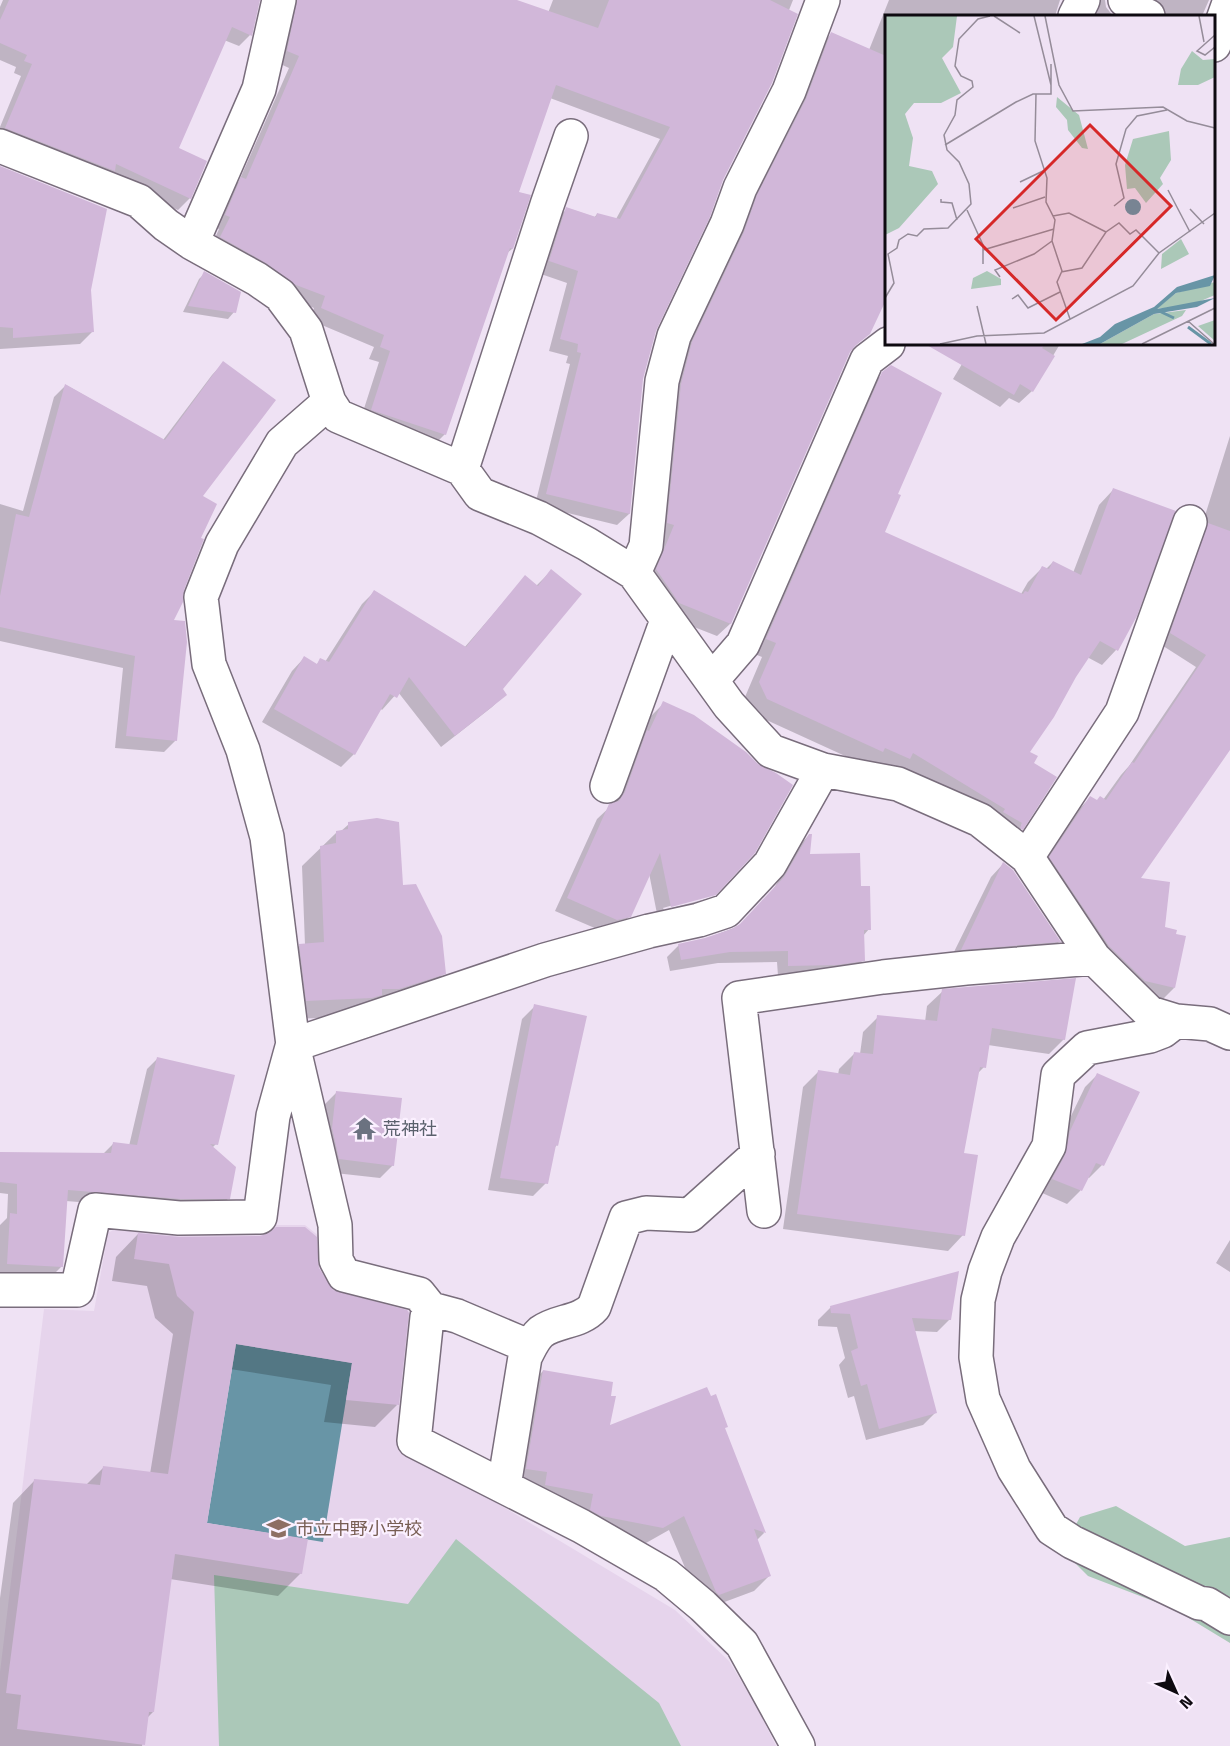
<svg xmlns="http://www.w3.org/2000/svg" width="1230" height="1746" viewBox="0 0 1230 1746" font-family="'Titillium Web','Noto Sans JP',sans-serif">
	<rect width="100%" height="100%" fill="#efe2f4"/>
	<!-- built -->
	<path fill="#e6d4ec" d="M132 1219 174 1225H305L405 1304 419 1320 400 1445 675 1610 729 1661 757 1707 776 1746H0V1672L44 1309 94 1311 108 1233Z"/>
	<!-- green -->
	<path fill="#abc8b8" d="M1116 1506 1185 1546 1230 1537V1643L1174 1609 1088 1576 1062 1550 1080 1517Z
		M456 1539 659 1703 681 1746H219L214 1575 408 1604Z"/>
	<!-- water -->
	<path fill="#6895a6" d="M236 1344 352 1363 323 1542 207 1523Z"/>
	<!-- shadow -->
	<path fill="#0003" d="M3 0H258L250 35 239 46 224 40 177 149 190 198 178 210 107 177 0 142V127L21 76 14 73 16 67 0 60V7Z
		M281 0H513L548 13 553 0H793L722 179 655 330 642 379 629 514 617 525 535 505 570 364 566 363 568 356 549 351 567 283 538 273 555 220 567 209 594 218 597 214 616 219 660 139 550 98 518 193 529 196 512 249 506 254 445 434 433 446 360 421 379 362 369 359 374 347 310 320 314 308 284 296 210 249 219 229 214 227 230 191 239 181 289 68 276 62Z
		M889 0H1060L1055 16H886V296L868 334 848 352 730 624 717 636 666 616 645 582 680 356 819 47 831 34 869 50Z
		M1084 0H1105L1106 7 1113 16H1089Z
		M1127 0H1209L1202 16H1149Z
		M0 167 89 290 92 332 80 344 0 349Z
		M205 273 234 312 228 319 183 312 199 279Z
		M974 344H1060L1032 391 1019 403 1009 398 1000 407 953 379Z
		M223 363 201 496 199 539 172 621 176 740 164 752 115 748 123 668 0 641V504L23 511 54 397 66 385 163 440 212 375Z
		M887 370 819 518 859 539 1021 594 1028 582 1043 567 1046 569 1053 562 1073 573 1099 505 1113 490 1135 615 1116 650 1102 665 1087 657 1028 752 1032 763 1021 829 1007 843 894 773 870 762 867 766 753 714 745 697 762 657 752 653 868 388Z
		M1230 436V745L1138 879 1164 928 1174 988 1163 999 1133 992 1039 869 1079 809 1090 798 1096 802 1103 800 1121 775 1129 766 1196 667 1160 644 1197 541Z
		M551 571 501 689 505 694 492 707 441 747 398 692 382 710 380 708 354 754 341 767 262 722 292 671 304 658 316 665 321 660 325 662 362 604 374 592 464 648 525 577 536 586Z
		M664 703 715 893 663 908 664 910 710 898 701 907 658 919 649 873 630 916 617 929 604 932 555 911 597 819 613 804 635 744 640 739 651 716Z
		M349 824 402 886 444 973 425 992 353 1017 288 1019 281 964 300 945H305L302 866 336 833 340 832Z
		M809 835 808 855 859 887 869 929 863 936V960L852 972 778 976 777 962 718 963 670 971 667 957 679 945 705 939 739 926 773 890 798 847Z
		M1003 864 1059 942 1046 954 949 962 991 877Z
		M943 991 1064 1039 1049 1054 988 1045 984 1067 977 1074 963 1154V1235L948 1251 783 1229 803 1087 818 1072 838 1075 839 1069 855 1053 860 1054 863 1032 878 1017 925 1022 927 1006Z
		M535 1006 557 1145 554 1148 546 1183 533 1196 488 1190 522 1019Z
		M157 1059 216 1144 212 1148 229 1198 218 1208 168 1209 66 1201 62 1266 51 1277 0 1274V1225L7 1218 8 1194 0 1193V1153L102 1155 113 1144 129 1146 147 1069Z
		M1098 1074 1102 1165 1089 1178 1087 1177 1080 1191 1067 1204 1040 1192 1057 1145 1085 1087Z
		M337 1092 393 1165 380 1178 326 1172 324 1105Z
		M138 1234 318 1269 397 1405 375 1427 324 1422 331 1385 230 1369 205 1524 301 1573 278 1596 170 1579 153 1712 147 1718 142 1746H0V1598L13 1503 35 1480 86 1485 103 1468 150 1474 173 1334 155 1318 147 1286 112 1281 116 1257Z
		M1230 1240V1272L1216 1263Z
		M831 1307 950 1319 937 1332 914 1331 936 1412 923 1425 866 1440 854 1396 848 1398 839 1365 845 1358 837 1327 818 1326V1320Z
		M543 1371 608 1428 724 1429 764 1533 756 1541 769 1576 754 1591 703 1610 669 1530 646 1543 586 1531 511 1483 528 1387Z"/>
	<!-- building -->
	<path fill="#d1b7d9" d="M9 0H260L252 36 232 27 179 148 207 161 191 199 116 164 115 171 5 128 32 64 24 61 27 55 0 43V20Z
		M297 0H517L598 28 609 0H770L798 14 772 83 723 180 710 217 656 331 643 379 630 514 546 494 581 353 577 352 578 344 560 339 578 271 549 261 566 207 596 217 597 213 620 219 670 127 556 85 519 192 531 195 513 249 510 248 446 435 371 410 390 351 380 347 384 335 321 308 325 296 296 285 266 263 220 237 230 217 225 215 241 177 246 179 299 56 287 51Z
		M831 32 886 56V300L870 334 856 345 850 352 731 624 679 603 656 569 674 525 667 523 681 384 692 342 744 232 757 195 806 99Z
		M0 166 107 209 91 290 94 332 13 338V328L0 327Z
		M204 271 241 292 236 313 188 306Z
		M925 344H1045L1042 348 1055 356 1033 392 1020 384 1014 395Z
		M223 361 276 400 203 496 217 504 201 538 204 539 184 590 183 602 174 620 185 621 187 642 177 741 126 736 135 656 0 627V596L16 514 29 517 65 384 165 440Z
		M891 365 942 393 898 494 901 495 885 532 1023 594 1025 591 1028 592 1042 566 1049 569 1053 561 1081 575 1113 488 1176 511 1137 616 1118 651 1100 641 1076 677 1054 717 1030 752 1038 756 1034 763 1057 777 1023 830 1020 828 1022 823 1003 812 1005 809 913 753 910 759 885 748 883 752 767 699 759 682 776 643 766 639 882 372Z
		M1208 523 1230 531V750L1141 878 1170 882 1165 927 1177 930 1176 934 1186 936 1175 988 1145 981 1109 946 1049 857 1090 796 1097 800 1100 796 1106 800 1132 762 1134 763 1206 655 1170 633Z
		M551 569 582 594 503 689 507 695 455 736 409 677 397 698 390 694 355 755 274 709 304 656 317 664 320 658 329 662 374 590 466 647 525 575 538 586Z
		M663 701 694 715 746 752 758 764 776 773 793 785 755 853 716 895 671 907 660 853 631 917 617 920 567 898 609 804 619 801 625 792 647 730 649 731Z
		M377 818 399 822 403 885 416 884 442 936 446 974 399 989H382V995L372 998 306 1001 299 944 324 942 320 846 336 843V831L348 829V822Z
		M809 834H812L810 854 860 853 861 886H870L871 930H864L865 961 837 965 788 966V951L730 952 681 960 678 944 705 938 732 929 740 924 784 877Z
		M1003 862 1013 870 1061 942 961 950Z
		M1076 978 1065 1040 992 1028 986 1068 980 1067 964 1153 978 1155 965 1236 797 1214 818 1070 850 1075 854 1052 873 1054 877 1015 937 1021 942 989Z
		M534 1004 587 1016 558 1146 556 1145 548 1184 500 1178Z
		M157 1057 235 1075 218 1145 210 1144 236 1167 230 1199H180L68 1190 63 1267 7 1264 10 1213 17 1214V1184L0 1182V1152L111 1153 113 1142 137 1145Z
		M1097 1073 1140 1092 1104 1166 1096 1163 1082 1191 1052 1179 1065 1155 1070 1131Z
		M336 1091 402 1098 394 1166 339 1159 332 1128Z
		M276 1227H305L317 1237 319 1268 333 1290 407 1310 409 1313 399 1405 346 1400 352 1363 236 1344 207 1523 308 1539 302 1574 175 1554 154 1712H149L145 1745 17 1729 21 1695 6 1693 34 1479 100 1485 103 1466 168 1474 194 1312 177 1296 169 1264 134 1259 138 1233 179 1237 260 1236 269 1233Z
		M959 1271 951 1320 912 1318 937 1413 879 1429 867 1384 861 1386 851 1351 858 1348 850 1314 831 1313 830 1306Z
		M543 1370 613 1382 611 1396H616L610 1425 707 1387 711 1396 716 1394 728 1427 725 1428 766 1533 754 1529 771 1576 719 1595 716 1592 684 1516 663 1528 601 1516 590 1510 593 1494 545 1485 547 1472 526 1469Z"/>
	<g fill="none" stroke-linecap="round" stroke-linejoin="round">
		<defs>
			<path id="minor" d="M1125 0 1138 12 1148 16
				M1075 16 1083 0
				M1214 45 1230 0
				M0 146 139 201 166 225 192 243 257 279 280 295 306 330 329 402 338 416 462 469 480 494 539 518 587 544 634 573 729 705 771 751 823 770 898 784 980 820 1027 857 1094 958 1150 1013 1176 1021 1210 1024 1230 1033
				M192 243 259 89 279 0
				M329 402 282 443 222 544 201 597 209 664 243 750 267 837 293 1045 335 1225 336 1260 344 1275 419 1294 431 1309 457 1316 516 1341
				M462 469 547 205 571 136
				M634 573 646 546 662 381 674 336 727 224 740 188 789 91 823 0
				M712 680 743 644 867 360 888 344
				M607 786 667 620
				M1027 857 1122 712 1190 522
				M1176 1021 1163 1031 1150 1036 1087 1048 1058 1075 1049 1146 998 1237 985 1271 978 1300 976 1357 983 1399 1014 1469 1052 1529 1072 1542 1199 1603 1207 1604 1230 1618
				M293 1045 545 960 649 931 699 920 726 911 770 864 823 770
				M764 1211 739 998 883 977 966 968 1094 958
				M0 1290H77L95 1210 179 1218 260 1217 273 1116 292 1047
				M431 1309 427 1317 414 1441 581 1526 666 1575 703 1606 742 1644 798 1746
				M504 1486 525 1357C530 1348 533 1339 541 1332 557 1320 580 1323 594 1307L626 1218 646 1213 690 1215 758 1154"/>
		</defs>
		<!-- minor casing -->
		<use href="#minor" stroke="#796d7c" stroke-width="36"/>
		<!-- minor -->
		<use href="#minor" stroke="#fff" stroke-width="33"/>
	</g>
	<!-- icons -->
	<defs>
		<symbol id="temple-bare" viewBox="-9 -9 18 18"><path d="M0-6L5-2H3V0L6.5 2.5H4V6H1.5V3h-3V6H-4V2.5H-6.5L-3 0V-2H-5Z" fill="#6b7280" stroke="#fbf0ff" stroke-width="2.5" paint-order="stroke"/></symbol>
		<symbol id="school-bare" viewBox="-9 -9 18 18"><path d="M0-5L7-2L0 1L-7-2ZM-4 1L0 2.5L4 1V4Q0 6-4 4Z" fill="#8d6e63" stroke="#fbf0ff" stroke-width="2.5" paint-order="stroke"/></symbol>
	</defs>
	<g fill-rule="evenodd">
		<use href="#temple-bare" x="348" y="1112" width="33" height="33"/>
		<use href="#school-bare" x="262" y="1512" width="33" height="33"/>
	</g>
	<g text-anchor="middle" dominant-baseline="central" stroke-width="4.5" stroke-linejoin="round" paint-order="stroke">
		<!-- worship labels -->
		<g font-size="18" fill="#5b616d" stroke="#fbf0ff" text-anchor="start">
			<text x="383" y="1128">荒神社</text>
		</g>
		<!-- education labels -->
		<g font-size="18" fill="#785e54" stroke="#fbf0ff" text-anchor="start">
			<text x="296" y="1528">市立中野小学校</text>
		</g>
	</g>
	<!-- overview -->
	<g transform="translate(885 15)">
		<rect width="330" height="330" fill="#efe2f4"/>
		<path d="M0 1H72L68 32 57 43 76 78 56 88H29L20 99 28 123 24 151 47 156 53 169 14 213 0 220ZM307 36 318 45 330 44V62L313 70H293L296 54ZM172 82 194 100 203 134 197 133 183 115 182 105 171 92ZM284 116 286 145 275 163 278 169 261 188 250 173 242 174 240 150 248 124ZM296 224 304 239 276 254 277 239ZM102 256 116 264V270L86 274 88 263ZM330 267V280L325 282 307 290 271 294 291 278ZM301 295 297 301 237 329H215L269 299ZM330 305V326L313 311Z" fill="#abc8b8"/>
		<path d="M240 192a8 8 0 1 1 16 0a8 8 0 1 1-16 0ZM330 260 325 271 291 278 272 294 330 283 312 292 269 299 215 329H197L215 322 230 309 269 292 292 272Z" fill="#6895a6"/>
		<path fill="none" stroke="#6895a6" stroke-width="3" d="M272 295 289 303M303 312 326 329"/>
		<path fill="none" stroke="#958c99" stroke-width="1.5" d="M109 1 135 18M149 1 166 70M160 1 174 70 188 96 278 92 302 106 330 113M314 1 319 27M330 20 312 36 320 40 330 32M151 79 150 126 162 163 161 187 170 205 167 226 177 256 172 267 185 304M60 130 131 87 148 79H166V49M135 167 158 156M283 175 305 217M56 184V187L67 188 72 205M229 191 239 183 231 149 241 114 252 101 282 95M128 193 160 182M305 194 319 209M82 195 98 230V249M168 201 184 198 221 217M98 235 169 214M176 257 197 253 221 217 234 208 245 219 251 215 274 238M115 262 110 255 149 239 167 226M0 283 9 268 3 239 12 233 14 225 23 219 32 221 39 214 63 213 86 189 84 169 74 147 62 135 59 120 70 100 72 85 88 72 87 66 76 61 70 51 74 24 93 4 105 1M127 284 133 280 143 293 175 277M92 291 101 329M303 306 329 329M55 329 92 321 159 318 248 271 274 238 330 198M257 329 330 293"/>
		<path fill="#d62828" fill-opacity="0.15" stroke="#d62828" stroke-width="3" d="M205 110 286 191 171 305 91 224Z"/>
		<rect width="330" height="330" fill="none" stroke="#0e0a10" stroke-width="3"/>
	</g>
	<!-- north arrow -->
	<g transform="translate(1176 1692) rotate(135)" stroke="#fbf0ff" stroke-width="4.5" paint-order="stroke">
	<path d="M0-4.5L10 22L0 15L-10 22Z" fill="#0e0a10"/>
	<text y="-9" font-size="16" font-weight="bold" text-anchor="middle" fill="#0e0a10">N</text>
	</g>
</svg>
